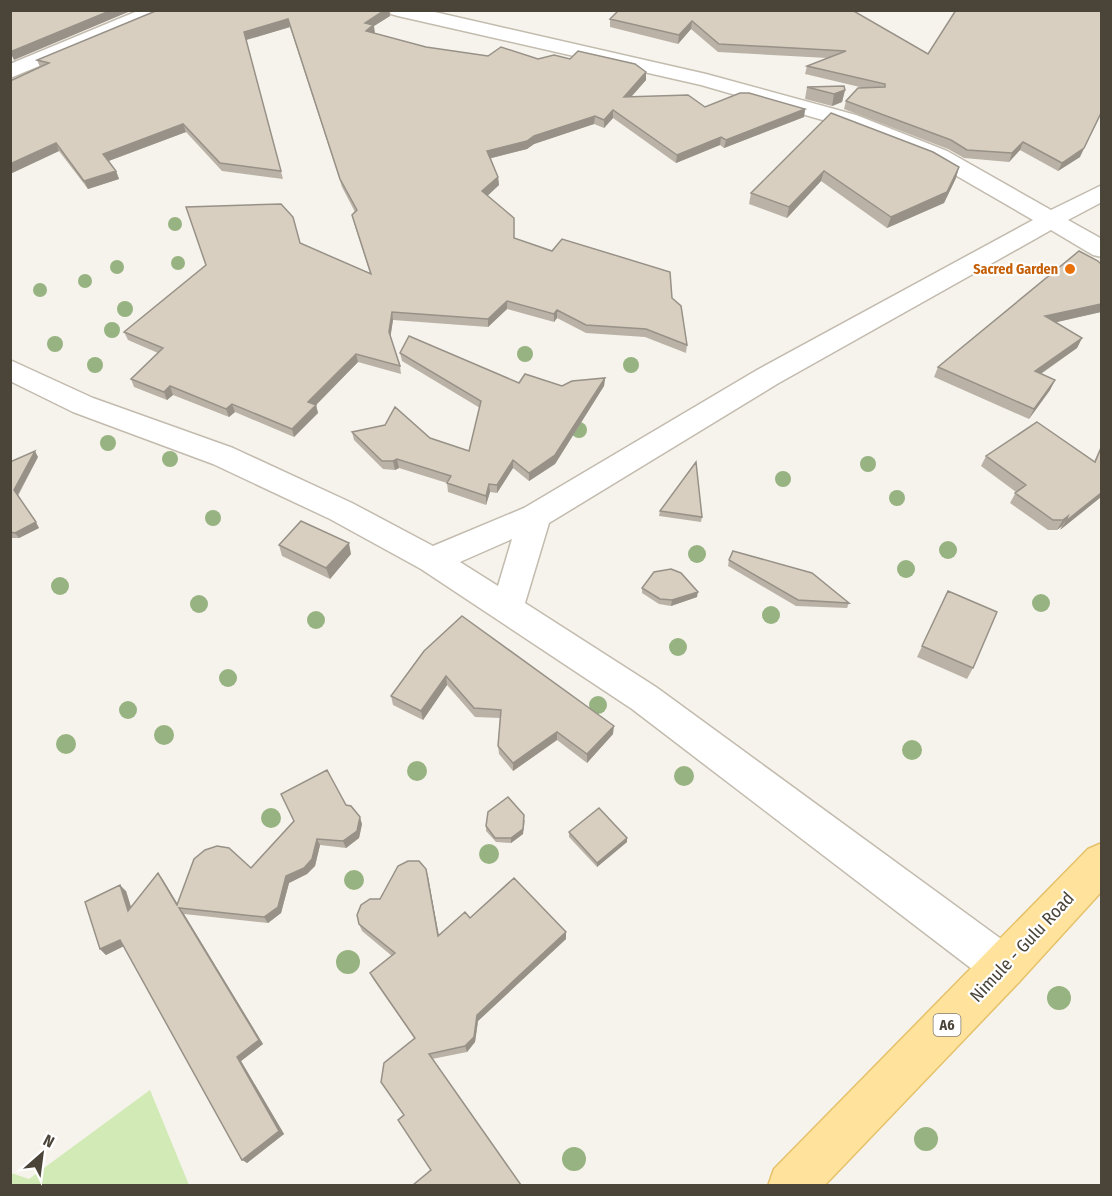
<svg xmlns="http://www.w3.org/2000/svg" width="1112" height="1196" viewBox="0 0 1112 1196" font-family="'Fira Sans Condensed',sans-serif">
	<rect width="100%" height="100%" fill="#f6f3ec"/>
	<!-- green -->
	<path fill="#d2eab5" d="M150 1090 189 1185H11V1173L29 1179Z"/>
	<g fill="none" stroke-linecap="round" stroke-linejoin="round">
		<defs>
			<path id="minor" d="M140 10H167L165 14 10 78V64Z
				M389 10H426L706 74 856 115 947 151 1051 210 1102 185V202L1068 220 1102 239V257L1093 255 1051 230 777 384 549 523 525 603 656 687 1019 952 1025 967 1019 982 1004 988 989 982 632 709 421 569 330 519 213 464 73 412 10 381V360L93 398 233 448 352 503 433 546 524 508 757 370 1033 220 931 161 840 125 701 85 398 16 391 14ZM512 539 498 586 460 562Z"/>
			<path id="major" d="M1102 843V891L1019 982 824 1186H768L774 1169 1088 849Z"/>
		</defs>
		<!-- minor casing -->
		<use href="#minor" stroke="#c2bbae" stroke-width="3"/>
		<!-- major casing -->
		<use href="#major" stroke="#e6c16a" stroke-width="3"/>
		<!-- minor -->
		<use href="#minor" fill="#fff" fill-rule="evenodd"/>
		<!-- major -->
		<use href="#major" fill="#ffe39c" fill-rule="evenodd"/>
	</g>
	<!-- trees -->
	<g fill="#97b381">
		<circle cx="175" cy="224" r="7"/>
		<circle cx="178" cy="263" r="7"/>
		<circle cx="117" cy="267" r="7"/>
		<circle cx="85" cy="281" r="7"/>
		<circle cx="40" cy="290" r="7"/>
		<circle cx="125" cy="309" r="8"/>
		<circle cx="112" cy="330" r="8"/>
		<circle cx="55" cy="344" r="8"/>
		<circle cx="525" cy="354" r="8"/>
		<circle cx="95" cy="365" r="8"/>
		<circle cx="631" cy="365" r="8"/>
		<circle cx="579" cy="430" r="8"/>
		<circle cx="108" cy="443" r="8"/>
		<circle cx="170" cy="459" r="8"/>
		<circle cx="868" cy="464" r="8"/>
		<circle cx="783" cy="479" r="8"/>
		<circle cx="897" cy="498" r="8"/>
		<circle cx="213" cy="518" r="8"/>
		<circle cx="948" cy="550" r="9"/>
		<circle cx="697" cy="554" r="9"/>
		<circle cx="906" cy="569" r="9"/>
		<circle cx="60" cy="586" r="9"/>
		<circle cx="1041" cy="603" r="9"/>
		<circle cx="199" cy="604" r="9"/>
		<circle cx="771" cy="615" r="9"/>
		<circle cx="316" cy="620" r="9"/>
		<circle cx="678" cy="647" r="9"/>
		<circle cx="228" cy="678" r="9"/>
		<circle cx="598" cy="705" r="9"/>
		<circle cx="128" cy="710" r="9"/>
		<circle cx="164" cy="735" r="10"/>
		<circle cx="66" cy="744" r="10"/>
		<circle cx="912" cy="750" r="10"/>
		<circle cx="417" cy="771" r="10"/>
		<circle cx="684" cy="776" r="10"/>
		<circle cx="271" cy="818" r="10"/>
		<circle cx="489" cy="854" r="10"/>
		<circle cx="354" cy="880" r="10"/>
		<circle cx="348" cy="962" r="12"/>
		<circle cx="1059" cy="998" r="12"/>
		<circle cx="926" cy="1139" r="12"/>
		<circle cx="574" cy="1159" r="12"/>
	</g>
	<!-- wall -->
	<path fill="#bab2a6" d="M158 10H389L390 16 374 26V33L426 47 488 56 538 59 646 80 631 97 705 107 805 109 804 117 724 148 720 145 676 163 613 118 604 128 594 124 534 144 527 149 491 158 498 177 499 185 487 196 514 238 672 298 687 345 686 353 645 337 586 333 557 318 554 322 507 309 488 327 393 320 390 337 400 366 401 374 358 362 316 405 318 413 294 437 235 412 229 417 173 395 167 400 134 387 131 379 158 353 128 340 124 332 300 243 370 273 354 223 352 215 355 212 342 187 290 27 246 40 283 179 222 171 186 132 108 161 116 171 119 179 88 189 59 151 10 174V81L40 67 37 60Z
		M852 10 1080 157 1058 171 1020 150 1009 162 964 158 948 149 844 109 846 101 864 88 805 74 807 66 827 58 718 52 691 29 678 44 610 27V19Z
		M807 87 845 90 842 102 832 106 805 99Z
		M831 113 959 167 956 178 944 203 887 228 821 181 787 218 749 204 751 193Z
		M1101 264V312L1056 322 1082 338 1077 348 1041 374 1055 380 1050 390 1029 419 934 377 938 367Z
		M400 353 519 383 562 386 605 378 604 386 555 464 529 481 513 468 497 493 490 492 486 505 448 492 447 483 399 468 395 470 383 469 354 440 352 432 430 438 469 451 480 408 402 361Z
		M1101 446V497L1060 530 1062 526 1057 530H1048L1010 503 1016 492 981 466 986 456 1094 462Z
		M38 457 18 496 39 528 19 538H10V462Z
		M660 511 702 517 701 522 659 516Z
		M279 545 351 554 330 579 282 556Z
		M729 560 849 603 847 608 796 606 728 566Z
		M642 588 697 597 671 606 659 604 642 593Z
		M948 591 973 668 967 679 917 657Z
		M424 651 613 734 587 763 557 740 513 771 499 754 498 746 500 718 475 717 447 685 423 720 393 705 391 696Z
		M346 805 362 824 359 838 346 848 320 845 315 866 307 874 289 883 281 913 268 923 184 914 263 1044 241 1061 284 1134 247 1163 124 946 106 955 100 949 126 891 131 907 158 873 163 880 177 903 251 868Z
		M525 820 523 834 511 843 496 842 486 831V826Z
		M569 832 627 842 597 867 569 837Z
		M426 869 439 935 470 918 566 932V939L478 1021 475 1042 467 1052 432 1059 431 1170 404 1115 414 1038 373 979 370 973 392 956 362 931 359 924 380 899Z"/>
	<!-- shaded-wall -->
	<path fill="#979187" d="M112 10H133L14 60 10 52Z
		M385 10H389L390 16 374 26 375 33 367 39 365 23Z
		M288 19 290 27 246 40 244 32Z
		M692 21 691 29 678 44 679 35Z
		M646 72V80L624 105V97Z
		M845 90 842 102 832 106 834 94Z
		M805 109 804 117 724 148 726 140Z
		M613 110V118L604 128V120Z
		M1101 113 1080 157 1058 171 1062 163Z
		M595 116 594 124 534 144 527 149 488 159 487 151Z
		M183 124 186 132 106 162 103 154Z
		M721 137 720 145 676 163 677 155Z
		M1023 142 1020 150 1009 162 1012 153Z
		M56 143 59 151 10 174V164Z
		M959 167 956 178 944 203 887 228 891 217Z
		M116 171 119 179 88 189 84 181Z
		M824 171 821 181 787 218 789 207Z
		M498 177 499 185 483 200 482 191Z
		M507 301V309L488 327V319Z
		M1101 304V312L1040 326 1045 316Z
		M557 310V318L554 322V314Z
		M392 312 393 320 390 340 389 332Z
		M1082 338 1077 348 1030 381 1035 371Z
		M356 354 358 362 316 405 318 413 294 437 292 429 308 402Z
		M605 378 604 386 555 464 529 481V473Z
		M1055 380 1050 390 1029 419 1034 409Z
		M170 386 173 395 167 400 164 392Z
		M232 404 235 412 229 417 226 409Z
		M35 451 38 457 17 496 14 490Z
		M397 459 399 468 395 470 393 461Z
		M513 460V468L497 493V485Z
		M489 484 490 492 486 505V496Z
		M1101 493V497L1060 530 1066 521Z
		M1068 516 1062 526 1057 530 1063 520Z
		M36 522 39 528 19 538 15 533Z
		M349 543 351 554 330 579 326 568Z
		M698 592 697 597 671 606 672 600Z
		M446 676 447 685 423 720 421 711Z
		M614 726 613 734 587 763V754Z
		M557 732V740L513 771V763Z
		M524 815 523 834 511 843V838Z
		M360 817 362 824 359 838 346 848 343 841Z
		M627 838V842L597 867V863Z
		M317 839 320 845 315 866 307 874 289 883 281 913 268 923 264 917 286 876Z
		M426 869 428 876 440 943 438 936Z
		M158 873 163 880 180 908 177 905Z
		M120 885 126 891 134 917 128 911Z
		M179 908 184 914 263 1044 241 1061 284 1134 247 1163 242 1160 237 1057Z
		M566 932V939L478 1021 475 1042 467 1052 465 1046 477 1015Z
		M120 940 126 945 106 955 100 949Z"/>
	<!-- building -->
	<path fill="#d8cfc1" stroke="#979187" stroke-width="1.5" d="M10 10H112L10 52Z
		M158 10H385L365 23 373 25 366 31 426 47 488 56 501 47 538 59 554 55 570 59 578 51 635 64 646 72 624 97 688 95 705 107 740 93H749L805 109 726 140 721 137 677 155 613 110 604 120 595 116 534 136 527 141 487 151 498 177 482 191 514 218V238L552 251 562 239 670 272 672 298 681 306 687 345 646 329 586 325 557 310 554 314 507 301 488 319 392 312 389 332 400 366 356 354 308 402 316 405 292 429 232 404 226 409 170 386 164 392 131 379 163 348 124 332 206 265 186 207 281 204 293 217 300 243 371 274 352 215 357 210 340 179 288 19 244 32 281 171 220 163 183 124 103 154 116 171 84 181 56 143 10 164V81L49 63 37 60Z
		M619 10H852L928 54 956 10H1101V113L1084 148 1062 163 1023 142 1012 153 967 150 951 140 846 101 858 88 885 87V84L807 66 846 51 719 44 692 21 679 35 610 19Z
		M844 86 845 90 834 94 807 87Z
		M831 113 933 152 959 167 947 192 891 217 824 171 789 207 751 193Z
		M1079 251 1098 261 1101 264V304L1045 316 1082 338 1035 371 1055 380 1034 409 938 367Z
		M409 336 519 383 525 374 562 386 572 381 605 378 555 455 529 473 513 460 497 485 489 484 486 496 447 483 451 476 397 459 393 461H382L352 432 385 425 395 407 430 438 469 451 481 401 400 353Z
		M1037 422 1095 462 1101 448V493L1066 521 1068 516 1063 520H1053L1015 493 1026 485 986 456Z
		M35 451 14 490 36 522 15 533 10 532V462Z
		M696 462 702 517 660 511Z
		M301 521 349 543 326 568 279 545Z
		M733 551 812 573 849 603 798 600 729 560Z
		M671 569 681 573 698 592 672 600 660 599 642 588 654 572Z
		M948 591 997 612 973 668 922 646Z
		M462 616 614 726 587 754 557 732 513 763 498 746 501 710 474 708 446 676 421 711 391 696 424 651Z
		M327 770 346 805 351 806 360 817 357 831 343 841 317 839 312 859 304 868 286 876 278 907 264 917 179 908 259 1040 237 1057 279 1131 242 1160 120 940 100 949 85 902 120 885 128 911 158 873 177 905 194 859 205 850 217 846 229 848 251 868 294 821 281 794Z
		M508 797 524 815 523 829 511 838H495L486 826 488 812Z
		M599 808 627 838 597 863 569 832Z
		M408 861H419L426 869 438 936 465 912 470 918 514 878 566 932 477 1015 474 1037 465 1046 429 1054 521 1185H413L431 1170 398 1120 404 1115 381 1082 384 1063 415 1038 370 973 395 953 359 924 357 915 361 905 370 899H380L398 866Z"/>
	<!-- markers -->
	<circle fill="#e8710a" stroke="#fff" stroke-width="2" cx="1070" cy="269" r="6"/>
	<g text-anchor="middle" dominant-baseline="central" stroke-width="4.5" stroke-linejoin="round" paint-order="stroke">
		<!-- far-food labels -->
		<g font-size="14" font-weight="bold" fill="#c56008" stroke="#fff" text-anchor="end">
			<text x="1058" y="269">Sacred Garden</text>
		</g>
		<!-- shield labels -->
		<rect fill="#fff" stroke="#817c74" stroke-width="1.5" x="933.5" y="1014" width="27" height="22" rx="4.5"/>
		<g font-size="14" font-weight="bold" fill="#4b4439">
			<text x="947" y="1025">A6</text>
		</g>
		<!-- near-street labels -->
		<g font-size="18" fill="#4b4439" stroke="#fff">
			<text transform="translate(1022 947) rotate(-47)">Nimule - Gulu Road</text>
		</g>
	</g>
	<!-- border -->
	<rect width="1112" height="1196" fill="none" stroke="#4b4439" stroke-width="24"/>
	<!-- north arrow -->
	<g transform="translate(42 1154) rotate(28)" stroke="#ffffff" stroke-width="4.5" paint-order="stroke">
	<path d="M0-4.5L10 22L0 15L-10 22Z" fill="#4b4439"/>
	<text y="-9" font-size="16" font-weight="bold" text-anchor="middle" fill="#4b4439">N</text>
	</g>
</svg>
